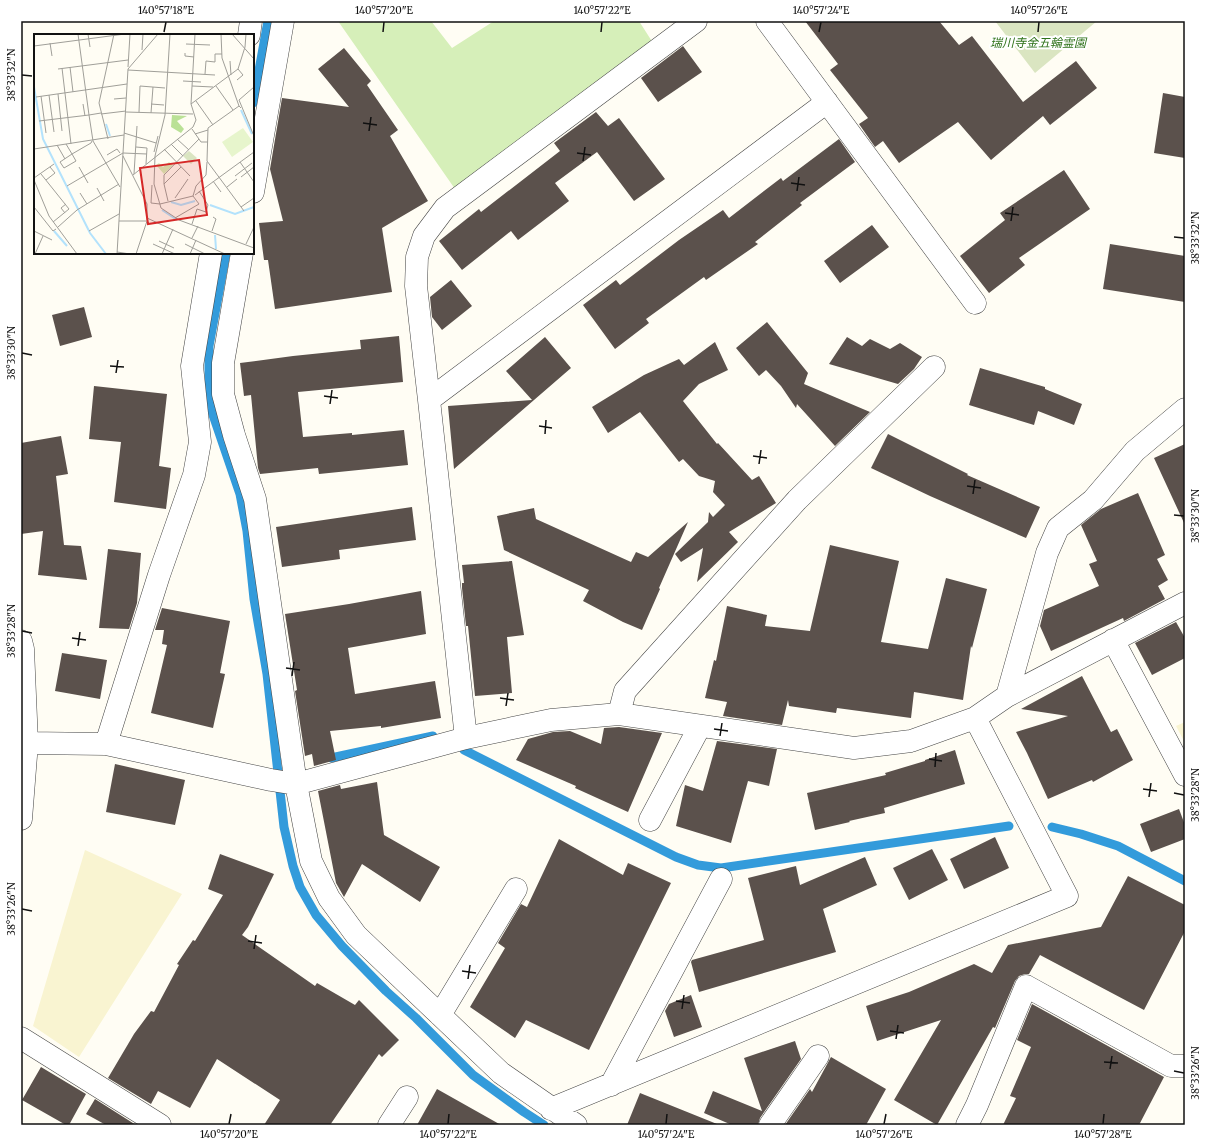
<svg xmlns="http://www.w3.org/2000/svg" width="1206" height="1146" viewBox="0 0 1206 1146" font-family="Merriweather,'Noto Sans JP',serif">
	<rect width="100%" height="100%" fill="#fffdf4"/>
	<!-- farmland -->
	<path fill="#f9f4d1" d="M1185 722V743L1176 726Z
		M85 850 182 894 79 1057 33 1026Z"/>
	<!-- green -->
	<path fill="#d6efb9" d="M338 21H431L452 48 494 21H639L653 43 455 189Z"/>
	<!-- cemetery -->
	<path fill="#dae5c1" d="M995 21H1097L1035 73Z"/>
	<g fill="none" stroke-linecap="round" stroke-linejoin="round">
		<!-- stream -->
		<path stroke="#339bdb" stroke-width="9" d="M253 103 268 21
			M226 253 209 346V379L211 409 240 494 247 531 254 599 267 674 284 827 293 866 300 887 316 915 342 946 386 991 416 1018 473 1075 524 1112 544 1125
			M464 750 676 857 698 865 721 868 1009 826
			M331 758 433 736
			M1052 827 1081 834 1118 846 1185 881"/>
	</g>
	<!-- building -->
	<path fill="#5b514c" d="M805 21H939L959 45 972 36 1023 102 1076 61 1097 88 1050 125 1043 116 991 160 958 122 899 163 883 141 875 147 859 124 868 118 830 70 838 64Z
		M683 46 702 72 658 102 641 78Z
		M344 48 371 81 367 85 398 130 390 136 428 201 382 228 392 292 275 309 268 260H264L259 223 283 221 270 169 282 98 349 107 318 69Z
		M1163 93 1185 97V158L1154 153Z
		M596 112 608 126 619 118 665 179 634 201 597 152 555 183 569 201 518 240 511 231 462 270 439 241 479 209 481 212 560 151 554 143Z
		M839 139 855 162 800 203 802 205 755 242 758 244 706 280 704 277 646 319 649 323 615 349 583 305 616 280 620 285 679 240 723 210 729 218 781 178 783 181Z
		M1064 170 1090 209 1019 258 1025 265 989 293 960 256 1005 220 1000 213Z
		M872 225 889 247 840 283 824 261Z
		M1110 244 1185 256V302L1103 289Z
		M451 280 472 306 442 330 432 317 430 297Z
		M84 307 92 337 60 346 52 315Z
		M767 322 808 373 804 384 870 412 835 446 797 404 796 408 781 386 766 370 759 376 736 348Z
		M399 336 403 382 298 392 303 437 352 433V435L404 430 408 465 319 474 318 468 260 474 258 468 251 395 244 396 240 363 293 356 361 349 360 340Z
		M545 337 571 368 454 469 448 406 532 400 506 371Z
		M847 337 862 346 870 339 890 349 900 343 922 357 914 369 898 384 829 364Z
		M715 342 728 370 699 384 683 401 717 444 718 443 752 480 759 476 776 503 729 532 738 542 697 582 703 548 681 562 675 554 708 522 709 512 713 517 725 505 713 492 715 481 699 476 683 459 679 462 640 412 608 433 592 407 644 375 668 364 679 359 684 365Z
		M980 368 1045 387V389L1082 404 1074 425 1038 411 1034 425 969 405Z
		M94 386 167 394 159 466 171 468 166 509 114 502 121 442 89 439Z
		M888 434 968 474 967 475 1040 507 1026 538 930 496 871 468Z
		M61 436 68 474 56 476 64 545 81 546 87 580 38 575 43 531 21 534V443Z
		M1185 444V525L1154 458Z
		M1138 493 1165 555 1157 559 1168 580 1158 586 1165 599 1124 621 1123 618 1051 651 1040 626 1044 610 1099 586 1089 564 1097 561 1081 525 1101 509Z
		M412 507 416 540 339 550 340 559 282 567 276 527Z
		M534 508 536 519 631 562 636 552 648 557 688 522 659 588 660 589 642 630 623 622 583 601 589 590 504 550 497 516Z
		M830 545 899 561 881 642 928 649 946 578 987 589 972 648 971 646 963 700 914 692 911 718 837 708 836 713 789 706 788 700 782 725 723 716 727 702 705 698 714 660 716 661 727 606 767 615 765 626 810 631Z
		M108 549 141 553 137 603 129 629 99 628Z
		M512 561 524 635 507 637 512 693 475 696 468 626H466L462 588V583H464L462 565Z
		M421 591 426 634 348 648 355 694 435 681 441 718 381 728V726L330 731 336 760 314 766 312 754 305 756 295 691 297 690 285 614 349 604Z
		M162 608 230 621 220 673 225 674 213 728 151 713 167 645 162 644 164 630H155Z
		M1176 622 1185 638V658L1152 675 1135 643Z
		M62 653 107 660 100 699 55 691Z
		M1082 676 1111 732 1117 729 1133 760 1093 782 1092 780 1048 799 1027 753 1016 732 1068 716 1021 709Z
		M619 727 662 733 628 812 575 788 576 786 516 760 528 739 553 732 570 731 601 744 604 728Z
		M717 741 777 749 769 786 748 781 731 843 676 826 685 785 703 791Z
		M955 750 965 784 884 808 885 813 849 821 850 822 815 830 807 793 886 775 885 773 925 761V760Z
		M115 764 185 780 175 825 106 812Z
		M377 782 384 835 440 867 420 902 362 864 344 897 336 883 318 791 340 785 341 789Z
		M1179 809 1185 825V839L1151 852 1140 824Z
		M995 837 1009 868 964 889 950 859Z
		M559 839 623 875 628 863 671 883 589 1050 526 1020 515 1038 470 1007 505 948 498 943 521 904 527 907Z
		M932 849 948 880 909 900 893 868Z
		M220 854 274 874 248 927 242 935 315 986 317 983 355 1005 359 1000 399 1040 382 1057 379 1054 330 1125H264L280 1100 217 1059 190 1108 158 1091 151 1104 108 1078 134 1034 151 1011 154 1012 179 965 177 964 193 940 195 941 223 895 208 889Z
		M865 857 877 885 823 909 836 952 699 992 691 962 692 960 764 940 748 878 796 866 800 885Z
		M1128 876 1185 905V931L1144 1010 1040 955 1029 974H1025L1019 976 1015 981 995 1028 993 1027 937 1125 894 1100 941 1020 877 1041 866 1006 909 992 974 964 992 973 1008 945 1101 927Z
		M691 995 702 1027 674 1037 665 1011 669 1004Z
		M1032 1004 1164 1077 1139 1125H1003L1016 1098 1010 1096 1031 1047 1017 1040Z
		M795 1041 801 1059 760 1118 758 1125H732L704 1113 713 1091 762 1111 744 1058Z
		M831 1057 886 1089 866 1125H785L810 1089 812 1092Z
		M41 1067 86 1094 69 1125H66L22 1100Z
		M437 1089 501 1125H417Z
		M640 1093 717 1124V1125H627Z
		M95 1099 136 1125H106L86 1114Z"/>
	<g fill="none" stroke-linecap="round" stroke-linejoin="round">
		<defs>
			<path id="minor" d="M767 21 975 303
				M249 35 251 21
				M253 192 283 21
				M242 253 223 363V394L234 435 255 499 296 784 311 861 329 898 356 935 501 1073 576 1125
				M429 400 416 286 417 257 424 236 445 208 696 21
				M1113 640 1185 775
				M21 641 23 649 27 743 21 819
				M1007 696 1185 603
				M619 714 625 691 797 500 934 367
				M466 738 429 400 827 102
				M27 743 106 744 271 780 296 784 466 738 551 720 619 714 854 748 911 741 975 718 1007 696 1047 553 1058 528 1093 500 1135 451 1185 409
				M106 744 159 575 194 475 200 442 192 366 211 253
				M650 820 700 726
				M440 1015 516 889
				M21 1038 160 1125
				M611 1085 721 879
				M551 1109 1067 896 975 718
				M389 1125 407 1097
				M770 1125 818 1056
				M967 1125 977 1105 1026 986 1171 1066H1185"/>
		</defs>
		<!-- minor casing -->
		<use href="#minor" stroke="#444" stroke-width="23"/>
		<!-- minor -->
		<use href="#minor" stroke="#fff" stroke-width="22"/>
	</g>
	<!-- ticks -->
	<path fill="none" stroke="#111" stroke-width="1.5" d="M164 32 166 22M383 32 384 22M601 32 602 22M819 32 821 22M1038 32 1039 22M22 75 32 76M363 123 377 125M369 131 371 117M577 153 591 155M583 161 585 147M791 183 805 185M797 191 799 177M1005 213 1019 215M1011 221 1013 207M1174 237 1184 238M22 353 32 355M110 366 124 367M116 373 118 360M324 396 338 398M330 404 332 390M539 426 552 428M545 434 546 420M753 456 767 458M759 464 761 450M967 486 981 488M973 494 975 480M1174 515 1184 516M22 631 32 633M72 638 86 640M78 646 80 632M286 668 300 670M292 676 294 662M500 698 514 700M506 706 508 693M714 729 728 731M720 736 722 723M929 759 942 761M935 767 936 753M1143 789 1157 791M1174 793 1184 795M1149 797 1151 783M22 909 32 911M248 941 262 943M254 949 256 935M462 971 476 973M468 979 470 965M676 1001 690 1003M682 1009 684 995M890 1031 904 1033M896 1039 898 1025M1104 1062 1118 1063M1110 1069 1112 1056M1174 1071 1184 1073M229 1124 231 1114M448 1124 449 1114M666 1124 667 1114M884 1124 886 1114M1103 1124 1104 1114"/>
	<g text-anchor="middle" dominant-baseline="central" stroke-width="4" stroke-linejoin="round" paint-order="stroke">
		<!-- park labels -->
		<g font-size="12" font-style="italic" fill="#2d7119" stroke="#fff">
			<text x="1038" y="42">瑞川寺金五輪霊園</text>
		</g>
	</g>
	<!-- overview -->
	<g transform="translate(34 34)">
		<rect width="220" height="220" fill="#fffdf4"/>
		<path d="M135 128 139 131 130 140 122 131 125 129 129 133Z" fill="#d6efb9"/>
		<path d="M138 81 153 82 143 87 150 95 147 99 137 93Z" fill="#bae196"/>
		<path d="M155 117 163 124 157 130 149 122Z" fill="#dae5c1"/>
		<path d="M209 94 219 108 198 123 188 108Z" fill="#e7f5cc"/>
		<path fill="none" stroke="#b3e2fc" stroke-width="2" d="M0 53 9 105 56 199 72 220M207 76 218 100M72 90 76 102M137 168 147 171 161 167M176 171 201 180 220 173M128 176 143 186M20 197 33 212M181 201 182 215"/>
		<path fill="none" stroke="#a09f99" stroke-width="1" d="M54 0 56 13M136 0 131 81 121 122 120 150 127 174 145 186 220 214M187 0 188 24 205 72M198 0 220 25M16 9 18 22M152 10 176 11M0 12 91 0M108 16 109 0M151 19V22L160 23M196 27 197 41M36 33 39 58M94 33 96 0M28 34 37 110M24 35 94 26M94 36 181 41M171 40 172 27 181 28V20H188M203 46 209 41 204 35M149 47 167 48M158 52 179 53M182 52 199 76M220 53 205 66 220 102M24 60 28 97M15 61 20 98M7 62 12 99M2 63 93 50M80 65 92 64M162 67 179 91M49 70 51 82M117 70 130 71M157 70 161 0M207 74 205 72 174 94 173 127 210 177M92 78 159 80M105 78 106 52 131 54M67 79 55 81 59 107 86 153M117 79 119 53M67 80 92 77M5 87 55 81 44 0M158 95 167 108H174M90 99 122 109M161 100 174 96M74 105 65 69 80 0M143 105 155 116M32 110 38 120 42 127 30 134 26 128 38 120 57 109 58 107M137 110 149 122M23 111 31 125M102 113 113 114 112 130M0 115 90 101M130 115 156 142M120 118 124 102M89 119 113 120M73 121 83 115 86 119M89 122 113 170V187L102 220M206 128 220 148M45 133 54 149M7 140 35 175 19 188M100 140 103 92M99 141 159 93 162 86 157 70 204 35 211 13 212 0M201 142 218 129M207 143 220 133M0 144 20 130M0 146 15 182 43 220M12 146 21 139 16 133M179 147 187 158M130 150V141L165 105M33 152 89 119M193 153 203 145M63 154 70 167M46 159 53 170M161 161 220 118M141 164 154 145M134 167 130 150 147 133M117 169 118 151M117 169 126 170 159 162 162 152 172 141 173 128M0 173 19 197 22 195M207 173 220 164M31 179 27 174 32 170M113 184 191 220M141 184 165 170 159 162M85 187H112M158 190 163 175 172 178 174 171 165 157M24 193 43 176 85 150M0 197 18 206M55 197 85 180M178 197 182 185 179 183M158 204 164 192M125 207 140 214M119 210 141 220M151 210 171 220M212 210 220 193M83 218 96 220M1 220 9 202M83 220 94 35 124 0M128 220 139 195M156 220 162 206"/>
		<path fill="#d62828" fill-opacity="0.15" stroke="#d62828" stroke-width="2" d="M165 126 173 181 114 190 106 134Z"/>
		<rect width="220" height="220" fill="none" stroke="#111" stroke-width="2"/>
	</g>
	<!-- border -->
	<rect width="1206" height="1146" fill="none" stroke="#ffffff" stroke-width="44"/>
	<rect x="22" y="22" width="1162" height="1102" fill="none" stroke="#111" stroke-width="1.5"/>
	<g font-size="10" text-anchor="middle" fill="#111">
		<text x="166" y="14">140°57'18"E</text>
		<text x="384" y="14">140°57'20"E</text>
		<text x="602" y="14">140°57'22"E</text>
		<text x="821" y="14">140°57'24"E</text>
		<text x="1039" y="14">140°57'26"E</text>
		<text transform="translate(11 75) rotate(-90)" y="4">38°33'32"N</text>
		<text transform="translate(1195 238) rotate(-90)" y="4">38°33'32"N</text>
		<text transform="translate(11 353) rotate(-90)" y="4">38°33'30"N</text>
		<text transform="translate(1195 516) rotate(-90)" y="4">38°33'30"N</text>
		<text transform="translate(11 631) rotate(-90)" y="4">38°33'28"N</text>
		<text transform="translate(1195 795) rotate(-90)" y="4">38°33'28"N</text>
		<text transform="translate(11 909) rotate(-90)" y="4">38°33'26"N</text>
		<text transform="translate(1195 1073) rotate(-90)" y="4">38°33'26"N</text>
		<text x="229" y="1138">140°57'20"E</text>
		<text x="448" y="1138">140°57'22"E</text>
		<text x="666" y="1138">140°57'24"E</text>
		<text x="884" y="1138">140°57'26"E</text>
		<text x="1103" y="1138">140°57'28"E</text>
	</g>
</svg>
